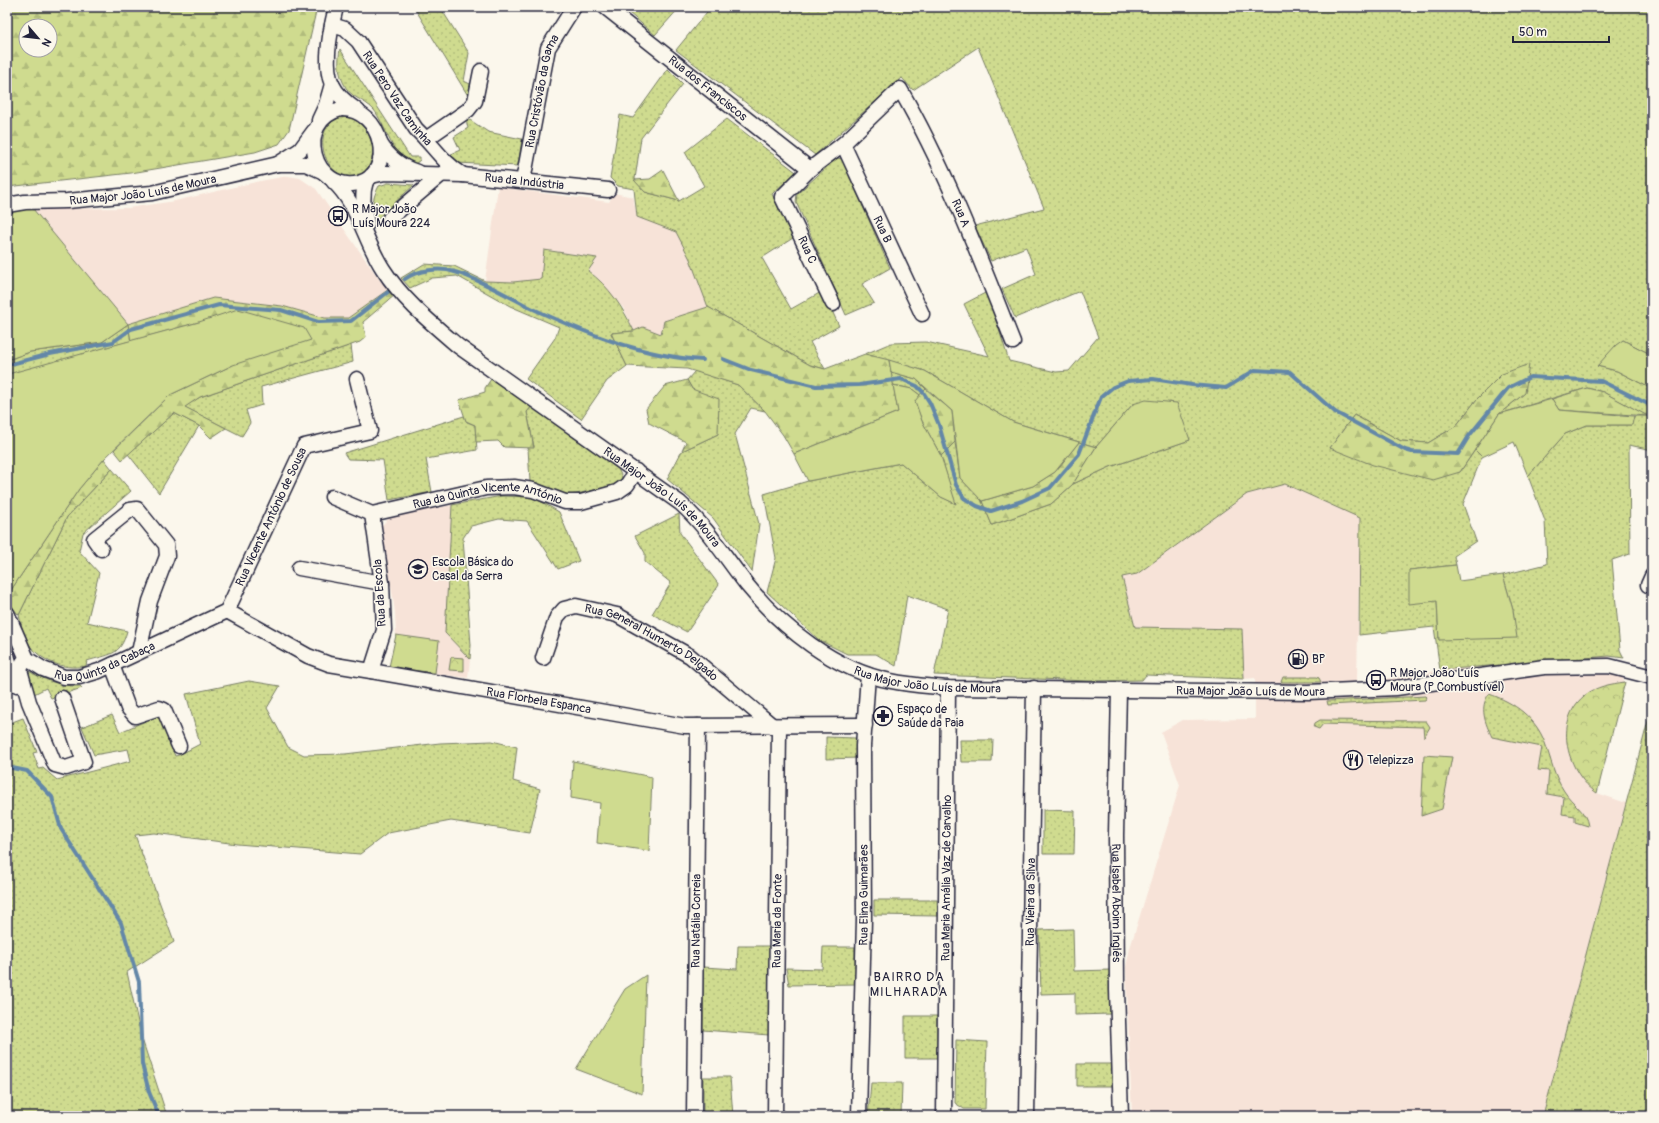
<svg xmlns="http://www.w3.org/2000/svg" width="1659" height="1123" viewBox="0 0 1659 1123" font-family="Pangolin,sans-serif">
	<defs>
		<pattern id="grass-dots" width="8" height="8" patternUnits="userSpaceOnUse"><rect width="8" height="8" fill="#cfdb8f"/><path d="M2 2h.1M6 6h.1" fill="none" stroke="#b1bc7c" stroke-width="1.8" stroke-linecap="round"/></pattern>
		<pattern id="forest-firs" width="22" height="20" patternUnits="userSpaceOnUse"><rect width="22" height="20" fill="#cfdb8f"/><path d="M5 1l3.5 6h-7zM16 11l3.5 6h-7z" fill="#b1bc7c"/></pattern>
		<pattern id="park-crowns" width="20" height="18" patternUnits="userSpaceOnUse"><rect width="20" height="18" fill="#cfdb8f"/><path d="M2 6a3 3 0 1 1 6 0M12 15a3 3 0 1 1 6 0" fill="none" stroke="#b1bc7c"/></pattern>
	</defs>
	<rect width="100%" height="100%" fill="#fbf7ec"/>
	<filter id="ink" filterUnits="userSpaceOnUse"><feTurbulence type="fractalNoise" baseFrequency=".025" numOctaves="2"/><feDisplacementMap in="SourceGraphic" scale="8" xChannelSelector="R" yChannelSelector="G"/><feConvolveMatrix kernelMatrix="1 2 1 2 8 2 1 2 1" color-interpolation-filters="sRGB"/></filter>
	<g filter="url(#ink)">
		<!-- built -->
		<path fill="#f7e3d8" d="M288 176 300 178 316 189 379 279 389 289 348 318H325L282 306 213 298 128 324 33 209 128 208 175 201 260 181Z
			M498 187 609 202 614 193 633 197 637 217 676 232 690 259 708 307 664 321 661 334 643 327 634 331 624 309 596 277 588 271 597 258 545 250 541 279 513 282 485 281Z
			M1285 484 1360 518 1357 682 1417 675 1440 670 1609 656 1625 682 1597 793 1626 803 1543 1116H1132L1126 967 1130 948 1180 785 1161 732 1183 720 1255 719V678L1244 679 1242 629 1135 627 1122 577 1137 574 1247 494Z
			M452 505 445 633 470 659 468 678 389 667 396 635 395 612 382 525 391 516Z"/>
		<!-- grass -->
		<path fill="url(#grass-dots)" stroke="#787e65" fill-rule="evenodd" d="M414 7H440L469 53 464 81 474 86 470 99Z
			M622 7H680L655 35Z
			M711 7H1652V355L1623 340 1597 366 1617 371 1652 389V450L1629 445 1630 554 1612 560 1620 650 1624 658 1609 656 1440 670 1434 627 1359 635 1360 518 1285 484 1247 494 1137 574 1122 577 1135 627 1242 629 1244 679 1146 675 1142 680 1089 681 934 675 948 609 907 595 896 666 876 654H847L819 640 767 592 776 558 764 494 808 481 901 463 941 497 955 503 941 456 955 442 960 478 982 501 992 525 1051 504 1073 484 1110 467 1190 440 1133 404 1096 447 1013 422 925 371 865 354 891 343 926 342 989 356 964 304 987 292 1009 361 1056 372 1069 371 1098 337 1080 291 1015 318 1002 289 1036 274 1026 247 991 261 975 226 1044 208 978 47 913 90 902 78 815 155 676 50ZM1587 388 1603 392 1647 416H1634L1631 425H1587L1565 434 1528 476 1545 521 1547 564 1503 575 1513 610 1439 640 1437 601 1409 570 1456 565 1454 556 1476 541 1463 504 1482 457 1475 450 1460 472 1330 448 1354 415 1401 441 1428 443 1456 426 1477 399 1525 393 1499 414Z
			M340 49 410 157H420V160L415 164C412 163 407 162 404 160 393 154 384 123 374 110 363 98 350 99 343 82 338 71 338 61 340 49Z
			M668 69 683 84 641 138 635 179 645 192 679 201 704 186 685 152 727 119 796 172 772 194 793 238 762 258 791 309 823 291 839 326 810 342 825 369 810 365 708 307 690 259 676 232 637 217 634 189 618 186 610 178 620 115 633 118Z
			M342 117C366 117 379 146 370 164 367 170 363 174 356 176 323 183 308 125 342 117Z
			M466 120H470L488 132 522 139 518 166 457 163 447 156 460 150 454 137 468 128Z
			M837 158 842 159 890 268 862 284 874 303 846 315 796 202 797 194Z
			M388 183 414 185 377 219C371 206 372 199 379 186Z
			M544 250 597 258 588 271C609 286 623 308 634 331L611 333 627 366 607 381 581 419 526 379 555 338 559 327 510 306 457 276 432 278 410 288 401 278 424 264 454 266 485 281 513 282 541 279Z
			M128 324 131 341 7 375V360L30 352 102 342Z
			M351 345 353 362 261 387 262 405 246 410 250 423 242 436 184 407 200 397Z
			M695 371 738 385 765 411 751 408 735 434 759 524 752 572 713 518 667 479 682 451 718 434 687 380Z
			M891 372 916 379 926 389 920 395 912 389 893 385Z
			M532 406 618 469 622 477 617 485 567 496 530 482 528 448 534 447 527 412Z
			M174 413 199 426 159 493 128 454Z
			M464 416 467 422 475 425 477 450 426 459 432 492 389 500 383 460 348 459 344 453Z
			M112 469 131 491 83 533 79 551 99 573 87 622 127 631C120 657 109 654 87 661L86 666C61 671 35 659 24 636 22 630 21 622 19 615L67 517Z
			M502 496 533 497 559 512 579 561 558 569 527 521 499 519 471 526 463 538 471 645 470 659 445 633 452 505Z
			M679 514 680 533 719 585 687 632 652 614 671 583 645 562V553L635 536Z
			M27 670C42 679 61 687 80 686L82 688 51 698 46 688 34 694 26 672Z
			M1283 677H1317L1319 678 1321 682H1281Z
			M249 681 280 686 267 708 288 747 304 755 345 754 440 743 492 741 517 747 513 781 540 789 530 833 451 821 388 833 360 854 237 844 154 833 135 835 174 942 127 972 141 1036 167 1116H7V724L23 718 37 752 33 753 39 769 43 768 57 780 131 761 128 749 94 755 82 727 112 715 120 732 155 717 159 718 175 756 179 755 200 744 186 694Z
			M1489 694C1514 702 1536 718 1545 743 1551 759 1554 776 1564 791 1572 804 1586 810 1588 826L1575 822V816L1562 814 1564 797 1547 794 1549 771 1538 770 1542 747 1492 737C1485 723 1479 707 1489 694Z
			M1426 696 1427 697 1425 700 1328 705 1327 701Z
			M1652 706V1116H1543Z
			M1320 720 1426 721 1430 727 1424 737 1423 727 1323 724 1319 729 1314 727 1315 723Z
			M826 737 856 738 859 758 826 759Z
			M960 740H993L992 762H961Z
			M1043 810 1075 811 1074 854H1043Z
			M874 900H937L938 916 874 915Z
			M1073 929 1074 971 1110 970 1111 1014 1075 1015V993L1041 994 1039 930Z
			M738 946H771L769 1035 703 1030V967L737 969Z
			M823 947H855L856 984 789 985 786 968 822 969Z
			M905 1016H937V1058H905Z
			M956 1040 987 1042 985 1109H964L955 1103Z
			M1077 1064H1114V1086H1077Z
			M703 1077H730L733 1116H703Z
			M871 1083H902L901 1116H868Z"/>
		<!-- forest -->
		<path fill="url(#forest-firs)" stroke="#787e65" fill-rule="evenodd" d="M7 7H317L289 130 279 144 255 152 131 173 7 187ZM26 26H50V50H26Z
			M663 170 679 201 645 192 634 180 650 179Z
			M389 289 395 295 363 322 366 337 360 342 200 397 185 407 226 428 211 438 199 426 174 413 122 460 114 450 170 395 233 365 199 322 131 341 128 324 213 298 282 306 325 318H348Z
			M708 307 810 365 825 369 865 354 889 360 898 412 794 454 783 435 765 411 738 385 687 369 627 366 611 333 634 331 643 327 661 334 664 321Z
			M1529 364 1525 393 1499 414 1460 472 1433 480 1373 465 1330 448 1354 415 1401 441 1428 443 1456 426 1477 399 1502 374Z
			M491 379 532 406 527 412 534 448 504 447 498 441 476 442 475 425 466 421 459 400 485 392V388Z
			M687 380 692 389 719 399 718 434 682 451 686 442 649 423 646 409 665 386Z
			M1587 388 1603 392 1648 416 1559 410 1552 399Z
			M926 389 952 411 955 442 941 456 922 421 914 400Z
			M1079 442 1096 447 1073 484 1051 504 992 525 982 501 1033 486 1055 472Z
			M104 459 112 469 67 517 19 615 7 602V596L79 489Z
			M1424 755 1452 757 1442 809 1421 816Z"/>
		<!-- park -->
		<path fill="url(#park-crowns)" stroke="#787e65" d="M451 657 464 658V671L449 670Z
			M1625 682 1597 793C1567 773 1553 722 1584 696 1596 686 1611 684 1625 682Z"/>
		<!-- garden -->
		<path fill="#cfdb8f" stroke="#787e65" d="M26 209H33L128 324 102 342 30 352 7 360V212Z
			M238 309 304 328 311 340 233 365 170 395 104 459 79 489 7 596 8 374 199 322Z
			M1623 340 1652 355V389L1617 371 1597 366 1616 345Z
			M889 360 925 371 1013 422 1079 442 1055 472 1033 486 982 501 960 478 952 411 916 379 891 372Z
			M893 385 912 389 920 395 915 401 922 421 941 456 956 504 941 497 901 463 808 481 794 454 898 412Z
			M1552 399 1559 410 1634 416 1632 425H1587L1565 434 1528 476 1514 442 1482 457 1475 450 1499 414Z
			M1146 400 1177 403 1190 440 1110 467 1073 484 1096 447 1133 404Z
			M1456 565 1459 581 1503 575 1513 610 1517 638 1439 640 1437 601 1409 604V570Z
			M396 635 439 641 435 673 389 667Z
			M573 761 652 777 649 851 597 843 600 803 571 798Z
			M646 975 642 1094 576 1069 625 989Z"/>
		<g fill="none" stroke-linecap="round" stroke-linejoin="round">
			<!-- stream -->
			<path stroke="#6487a8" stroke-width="4" d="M405 279C417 270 440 267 455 272 477 278 508 296 529 307 582 332 644 357 703 360
				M723 359 751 370 816 386 859 385 901 379 917 386 923 392 930 403 939 425 956 485 964 498 977 506 991 511 1022 501 1050 488 1079 454 1101 397 1113 387 1128 381 1153 379 1192 385 1226 388 1255 370 1290 372 1335 412 1405 450 1412 452 1458 454 1469 436 1508 388 1530 377 1601 381 1652 406
				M7 365 50 354 113 342 131 329 219 305 281 310 318 322 351 321 388 292
				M7 767 27 771 52 797 61 829 121 923 139 982 142 1064 149 1092 159 1116"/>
			<defs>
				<g id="minor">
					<path d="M336 7C331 27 323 65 332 84 337 95 349 105 358 111"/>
					<path id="s1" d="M605 7 810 169"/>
					<path id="s2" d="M332 25 345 29 358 41 416 129C434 146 441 161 463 175"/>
					<path d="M341 109C383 108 396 173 359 183 313 194 293 121 341 109Z"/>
					<path d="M319 120 326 105 332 84"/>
					<path d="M426 139 468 110 475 101 481 71"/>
					<path d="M380 143C389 158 402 167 417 172"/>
					<path id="s3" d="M843 144 922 314"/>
					<path d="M278 164 300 150 314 131"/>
					<path id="s4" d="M371 176 385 173 463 175 608 190"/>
					<path id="s5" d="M333 181C359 205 364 240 383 269 402 299 430 322 458 346L680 503C707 527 725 557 747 585 782 628 835 670 891 681 909 685 929 686 948 688L1308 692 1396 688 1544 667 1609 666 1652 677"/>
					<path d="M366 181C361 196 364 208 367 224"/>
					<path id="s6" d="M523 181 548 48 574 7"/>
					<path id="s7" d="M7 205 25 202 67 201 152 193 278 164H306L324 172"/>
					<path d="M390 218 442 174"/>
					<path id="s8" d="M833 304 782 197 810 169 843 144 900 89C946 169 979 256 1013 342"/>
					<path id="s9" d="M332 497 372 514 486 488 514 487 533 490 565 502H581L617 492 627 485 636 471"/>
					<path d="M101 549 94 539 130 510 137 509 166 545 167 556 150 601 139 652"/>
					<path d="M299 568 382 583"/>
					<path d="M1648 585 1652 576"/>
					<path id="s10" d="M227 611 308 656 329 664 371 671 685 726 865 725"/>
					<path id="s11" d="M227 611 304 446 370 431 357 379"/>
					<path id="s12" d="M7 613 27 659 43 669 64 677H79L99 671 227 611"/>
					<path d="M7 655 14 680 17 685"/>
					<path id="s13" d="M543 658 557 617 564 609 576 606 617 615 690 656 774 727"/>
					<path d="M27 659 23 662 20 670 29 702 55 765 66 768 84 762 62 698"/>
					<path d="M112 665 128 708 135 716 159 708 164 710 179 746"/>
					<path d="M371 671 384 630 382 583 372 514"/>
					<path id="s14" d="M1119 690 1116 835 1117 990 1121 1116"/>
					<path id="s15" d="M694 1116 698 726"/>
					<path id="s16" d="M775 1116 779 727"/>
					<path id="s17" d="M859 1116 864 919 863 746 868 675"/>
					<path id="s18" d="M944 1116 948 688"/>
					<path id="s19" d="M1027 1116 1034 688"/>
				</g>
			</defs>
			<!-- minor casing -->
			<use href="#minor" stroke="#22223b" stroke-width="17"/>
			<!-- minor -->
			<use href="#minor" stroke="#fbf7ec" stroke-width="14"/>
		</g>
	</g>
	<!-- icons -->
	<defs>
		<symbol id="bus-ring" viewBox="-11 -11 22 22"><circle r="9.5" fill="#fbf7ec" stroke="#22223b" stroke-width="1.5"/><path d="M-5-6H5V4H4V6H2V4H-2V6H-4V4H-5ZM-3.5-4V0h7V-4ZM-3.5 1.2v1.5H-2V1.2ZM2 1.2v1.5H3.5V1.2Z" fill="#22223b"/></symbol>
		<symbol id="school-ring" viewBox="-11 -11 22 22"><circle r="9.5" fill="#fbf7ec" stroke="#22223b" stroke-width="1.5"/><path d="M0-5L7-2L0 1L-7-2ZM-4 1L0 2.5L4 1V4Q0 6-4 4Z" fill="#22223b"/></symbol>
		<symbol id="fuel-ring" viewBox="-11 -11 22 22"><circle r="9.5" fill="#fbf7ec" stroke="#22223b" stroke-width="1.5"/><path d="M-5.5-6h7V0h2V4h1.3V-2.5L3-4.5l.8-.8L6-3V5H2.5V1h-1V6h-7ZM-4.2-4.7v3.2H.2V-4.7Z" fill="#22223b"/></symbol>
		<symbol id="pharmacy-ring" viewBox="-11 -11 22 22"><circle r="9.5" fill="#fbf7ec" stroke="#22223b" stroke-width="1.5"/><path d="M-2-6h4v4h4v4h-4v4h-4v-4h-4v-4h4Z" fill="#22223b"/></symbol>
		<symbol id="restaurant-ring" viewBox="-11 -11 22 22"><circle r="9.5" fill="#fbf7ec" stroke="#22223b" stroke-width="1.5"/><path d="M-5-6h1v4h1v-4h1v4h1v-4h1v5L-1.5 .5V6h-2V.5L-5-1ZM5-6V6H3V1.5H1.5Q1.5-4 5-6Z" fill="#22223b"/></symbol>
	</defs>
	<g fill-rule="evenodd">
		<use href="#bus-ring" x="327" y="205" width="22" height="22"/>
		<use href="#school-ring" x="407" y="558" width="22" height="22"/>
		<use href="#fuel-ring" x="1287" y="648" width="22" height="22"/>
		<use href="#bus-ring" x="1365" y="669" width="22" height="22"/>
		<use href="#pharmacy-ring" x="872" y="705" width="22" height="22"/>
		<use href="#restaurant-ring" x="1342" y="749" width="22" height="22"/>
	</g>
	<g text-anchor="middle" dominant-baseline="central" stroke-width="3" stroke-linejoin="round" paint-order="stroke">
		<!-- street labels -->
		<g font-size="12" fill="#22223b" stroke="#fbf7ec">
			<text stroke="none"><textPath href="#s1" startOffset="131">Rua dos Franciscos</textPath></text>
			<text stroke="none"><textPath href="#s6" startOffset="92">Rua Cristóvão da Gama</textPath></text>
			<text stroke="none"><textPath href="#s2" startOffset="101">Rua Pero Vaz Caminha</textPath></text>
			<text stroke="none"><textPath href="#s4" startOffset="154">Rua da Indústria</textPath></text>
			<text stroke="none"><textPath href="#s7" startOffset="137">Rua Major João Luís de Moura</textPath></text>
			<text stroke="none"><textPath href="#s8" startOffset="417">Rua A</textPath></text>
			<text stroke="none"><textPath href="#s3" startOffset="94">Rua B</textPath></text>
			<text transform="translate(807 250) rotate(65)">Rua C</text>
			<text stroke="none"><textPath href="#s5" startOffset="464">Rua Major João Luís de Moura</textPath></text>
			<text stroke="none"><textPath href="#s9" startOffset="162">Rua da Quinta Vicente António</textPath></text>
			<text stroke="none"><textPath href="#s11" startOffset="104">Rua Vicente António de Sousa</textPath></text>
			<text transform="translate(380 593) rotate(-94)">Rua da Escola</text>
			<text stroke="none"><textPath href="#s13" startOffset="151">Rua General Humerto Delgado</textPath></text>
			<text stroke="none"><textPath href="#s12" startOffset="135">Rua Quinta da Cabaça</textPath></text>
			<text stroke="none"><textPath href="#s5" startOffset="800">Rua Major João Luís de Moura</textPath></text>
			<text stroke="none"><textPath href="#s5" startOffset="1124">Rua Major João Luís de Moura</textPath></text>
			<text stroke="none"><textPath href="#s10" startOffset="328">Rua Florbela Espanca</textPath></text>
			<text stroke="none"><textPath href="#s18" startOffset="238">Rua Maria Amália Vaz de Carvalho</textPath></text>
			<text stroke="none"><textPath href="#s17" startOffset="221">Rua Elina Guimarães</textPath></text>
			<text stroke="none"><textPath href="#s19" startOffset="214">Rua Vieira da Silva</textPath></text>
			<text stroke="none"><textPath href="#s14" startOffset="213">Rua Isabel Aboim Inglês</textPath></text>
			<text stroke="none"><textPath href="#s15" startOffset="195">Rua Natália Correia</textPath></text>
			<text stroke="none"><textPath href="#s16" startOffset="195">Rua Maria da Fonte</textPath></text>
		</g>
		<!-- poi labels -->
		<g font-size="12" fill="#22223b" stroke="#fbf7ec" text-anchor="start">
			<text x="352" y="209">R Major João<tspan x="352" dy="14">Luís Moura 224</tspan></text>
			<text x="432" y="562">Escola Básica do<tspan x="432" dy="14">Casal da Serra</tspan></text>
			<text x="1312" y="659">BP</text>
			<text x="1390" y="673">R Major João Luís<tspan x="1390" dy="14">Moura (P Combustível)</tspan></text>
			<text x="897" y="709">Espaço de<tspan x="897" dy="14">Saúde da Paia</tspan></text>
			<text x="1367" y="760">Telepizza</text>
		</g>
		<!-- neighbourhood labels -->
		<g font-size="13" letter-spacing="1" fill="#22223b" stroke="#fbf7ec">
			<text x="909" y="977">BAIRRO DA<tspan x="909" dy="15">MILHARADA</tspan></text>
		</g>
	</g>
	<!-- margin -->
	<rect width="1659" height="1123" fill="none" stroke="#fbf7ec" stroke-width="24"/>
	<rect x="12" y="12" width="1635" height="1099" fill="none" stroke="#22223b" stroke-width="1.5" filter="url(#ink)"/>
	<!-- north arrow -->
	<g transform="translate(38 38) rotate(118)"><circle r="19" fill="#fbf7ec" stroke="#a4a2a5"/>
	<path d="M0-3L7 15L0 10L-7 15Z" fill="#22223b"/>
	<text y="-6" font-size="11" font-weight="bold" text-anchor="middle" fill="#22223b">N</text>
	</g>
	<!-- scale -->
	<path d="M1513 36v6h96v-6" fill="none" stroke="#22223b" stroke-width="2"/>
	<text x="1519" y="36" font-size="12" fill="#22223b" stroke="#fbf7ec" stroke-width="3" paint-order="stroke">50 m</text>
</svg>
